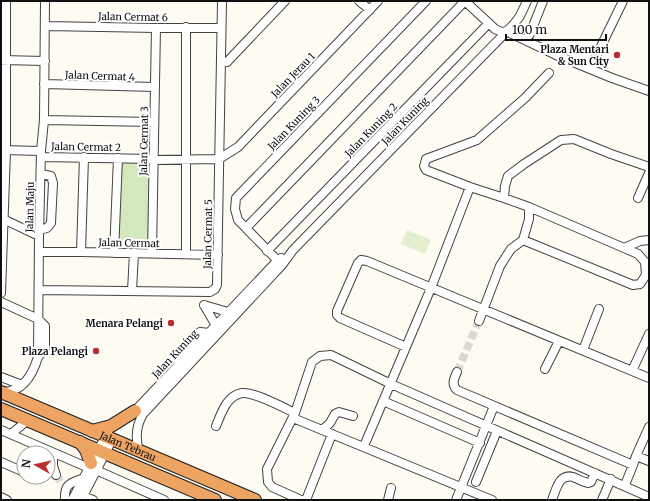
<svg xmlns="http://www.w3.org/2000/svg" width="650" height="501" viewBox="0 0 650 501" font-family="Merriweather,serif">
	<rect width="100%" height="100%" fill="#fefcf2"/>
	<!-- green -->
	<path fill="#d3e8bd" d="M120 163H151L149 244 119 243Z"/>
	<!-- pitch -->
	<path fill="#e3f0ce" d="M407 230 431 240 425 254 401 244Z"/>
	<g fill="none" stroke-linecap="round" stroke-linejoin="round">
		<!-- minor-tunnel -->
		<path stroke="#dad8d0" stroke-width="8" stroke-dasharray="8 4" stroke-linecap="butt" d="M457 372 479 321
			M56 475 63 485"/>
		<defs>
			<path id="minor" d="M359 1 370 10
				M465 1 495 29 504 33
				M45 26 156 28H221
				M506 31 556 55 612 78 649 91
				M525 40 530 34 543 1
				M1 60 45 61
				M227 62 285 1
				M590 69 623 1
				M44 84 155 87
				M44 120 154 122
				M2 150 41 151
				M41 157 154 159
				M154 160 219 159 238 147 378 1
				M470 187 426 170 424 166 426 159 477 140 525 98 549 73
				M504 198 529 207 624 248 640 241 649 240
				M638 198 649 173
				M1 218 39 236
				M246 228 465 1
				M39 230 47 228 51 223 53 183 51 176 41 174
				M523 240 633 285 640 284 646 275 645 262 638 254 624 248
				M267 251 489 23
				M39 252H81L218 255
				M81 252 84 157
				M114 253 118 158
				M152 253 156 28
				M186 254V27
				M282 265 238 220 235 209 236 198 426 1
				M39 290 210 292 215 289 217 285 222 1
				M132 291 134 253
				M1 293 6 150V1
				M1 302 38 319 45 326V349L38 357
				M204 305 218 329
				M204 305 228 312
				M479 321 500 266 511 249 523 240 529 219V207
				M406 347 340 318 337 315V311L358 263 361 260 367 261 649 378
				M583 350 599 309
				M178 366 179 356 200 332 209 333
				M545 369 559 341
				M632 371 649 334
				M457 372C454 379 451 384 457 390L633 465
				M1 377 22 385
				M4 392C24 391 33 374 38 357L39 236 41 151 44 120 45 1
				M383 401 480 443
				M131 415 277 261 281 258
				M293 418 492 500
				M216 426C219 419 222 410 227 403 230 399 236 394 242 393 255 392 282 407 295 413
				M1 430 89 468
				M322 430 330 423 335 414 339 412 353 416
				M11 434 28 420
				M364 446 431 288 470 187 504 198 505 186 508 176 524 164 561 140 574 139 611 154 649 167
				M139 451C135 438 136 426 143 414L282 265 293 250 514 24 520 16 527 1
				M53 453V466L56 475
				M636 456 649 461
				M1 462 24 472
				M96 470 164 500
				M476 482 497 431
				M625 485 633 465 636 456 649 427
				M83 496 93 500
				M1 497 7 500
				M65 500C64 483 71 483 84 478
				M72 500 105 437 108 433
				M81 500 112 440
				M301 500 272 487 268 482 267 469 295 413 312 362 320 356 331 355 391 384 649 497
				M306 500 332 434
				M388 500 391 488
				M456 500 494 406
				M552 500C556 490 559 473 573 477 578 479 583 482 588 483L591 482 595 473
				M602 500 611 479"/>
			<g id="highway">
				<path id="s1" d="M1 392 255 500"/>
				<path d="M1 409 215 500"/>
				<path d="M92 431 111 426 135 411"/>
				<path d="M80 442 86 450 91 463"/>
			</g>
		</defs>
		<!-- minor casing -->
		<use href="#minor" stroke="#424242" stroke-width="10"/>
		<!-- highway casing -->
		<use href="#highway" stroke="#202020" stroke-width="14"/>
		<!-- minor -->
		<use href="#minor" stroke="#fff" stroke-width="8"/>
		<!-- highway -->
		<use href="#highway" stroke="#eda462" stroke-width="12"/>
	</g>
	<!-- markers -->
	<g fill="#ba2d31" stroke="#fff" stroke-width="1.5">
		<circle cx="617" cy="55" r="4"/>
		<circle cx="171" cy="323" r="4"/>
		<circle cx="96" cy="351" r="4"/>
	</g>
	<g text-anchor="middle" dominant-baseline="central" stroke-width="4" stroke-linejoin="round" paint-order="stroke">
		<!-- street labels -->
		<g font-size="10" fill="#0f0f0f" stroke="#fff">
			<text transform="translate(133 17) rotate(1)">Jalan Cermat 6</text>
			<text transform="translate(293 75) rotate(-46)">Jalan Jerau 1</text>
			<text transform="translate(100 76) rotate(2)">Jalan Cermat 4</text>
			<text transform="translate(405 121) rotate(-46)">Jalan Kuning</text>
			<text transform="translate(294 123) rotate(-46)">Jalan Kuning 3</text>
			<text transform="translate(371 130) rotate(-46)">Jalan Kuning 2</text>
			<text transform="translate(144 141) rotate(-89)">Jalan Cermat 3</text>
			<text transform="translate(86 147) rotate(1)">Jalan Cermat 2</text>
			<text transform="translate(30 207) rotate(-89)">Jalan Maju</text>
			<text transform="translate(208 234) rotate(-89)">Jalan Cermat 5</text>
			<text transform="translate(129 243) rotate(1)">Jalan Cermat</text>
			<text transform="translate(175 354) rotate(-47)">Jalan Kuning</text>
			<text stroke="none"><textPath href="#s1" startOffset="138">Jalan Tebrau</textPath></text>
		</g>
		<!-- poi labels -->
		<g font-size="10" font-weight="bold" fill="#0f0f0f" stroke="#fff" text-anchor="end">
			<text x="609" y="49">Plaza Mentari<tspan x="609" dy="12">&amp; Sun City</tspan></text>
			<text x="163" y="323">Menara Pelangi</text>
			<text x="88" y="351">Plaza Pelangi</text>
		</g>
	</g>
	<!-- border -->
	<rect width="650" height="501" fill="none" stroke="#0f0f0f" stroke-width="4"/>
	<!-- north arrow -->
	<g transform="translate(36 465) rotate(278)"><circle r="19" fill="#ffffff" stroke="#9f9f9f"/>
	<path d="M0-3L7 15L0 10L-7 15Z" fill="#ba2d31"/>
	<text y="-6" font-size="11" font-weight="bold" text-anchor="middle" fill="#0f0f0f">N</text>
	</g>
	<!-- scale -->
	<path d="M506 34v6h100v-6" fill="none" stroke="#0f0f0f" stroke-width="2"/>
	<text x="512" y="34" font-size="12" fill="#0f0f0f" stroke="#ffffff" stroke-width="3" paint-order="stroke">100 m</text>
</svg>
